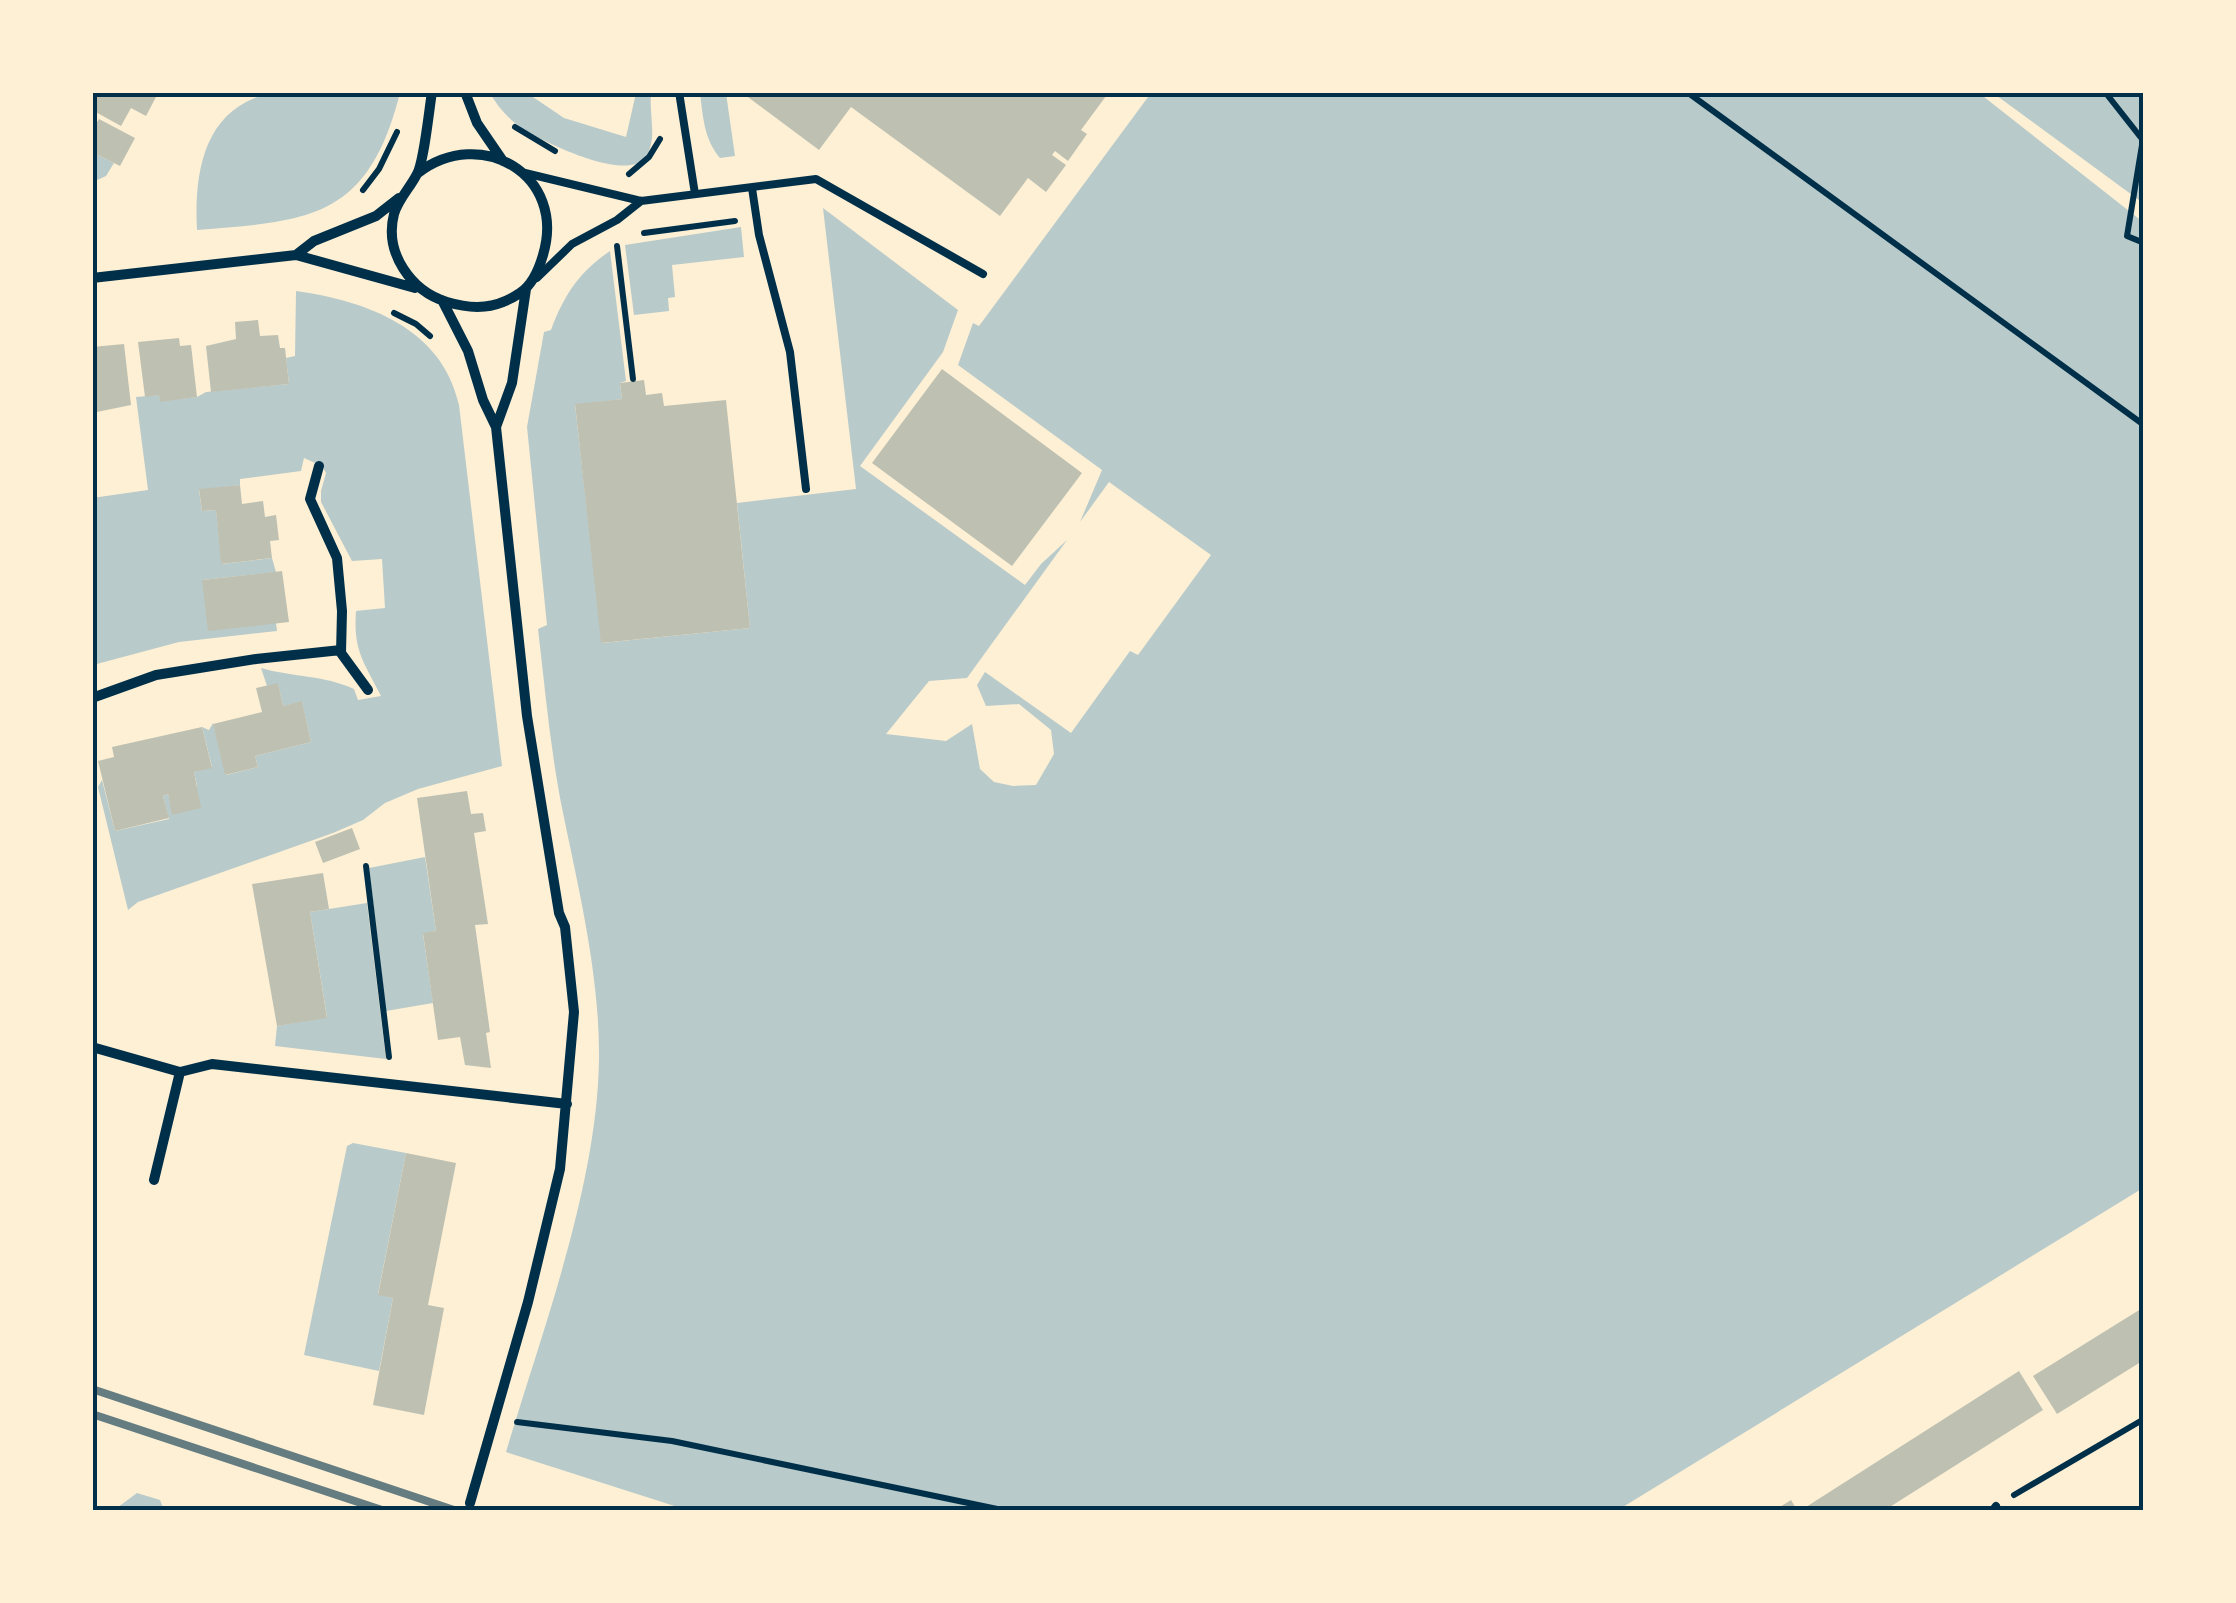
<svg xmlns="http://www.w3.org/2000/svg" width="2236" height="1603" viewBox="0 0 2236 1603" font-family="Jost,sans-serif">
	<rect width="100%" height="100%" fill="#fdf0d5"/>
	<!-- green -->
	<path fill="#b9caca" d="M271 93H400C368 218 312 221 197 230 194 171 204 108 271 93Z
		M490 93H527L564 118 626 137 636 93 651 96C649 115 658 141 645 158 625 183 535 139 515 123 505 115 496 104 490 93Z
		M700 93H726L735 156 720 158C704 139 703 117 700 93Z
		M1151 93H1979L2143 222V1188L1618 1510H687L506 1452C542 1331 597 1187 599 1060 600 974 578 887 561 803 550 746 545 688 538 629L547 625 527 427 544 332 551 330C564 295 579 272 610 251L626 381 620 383 622 399 575 405 602 643 750 628 737 503 856 489 823 208 958 310 943 352 860 466 1025 585 1041 564 1067 540 967 678 929 681 886 734 946 741 972 724 980 769 994 782 1013 786 1036 785 1054 754 1051 730 1019 704 986 706 977 685 985 672 1071 733 1130 651 1138 655 1211 555 1109 482 1080 522 1102 470 958 365 973 323 979 326Z
		M1993 93H2143V203Z
		M92 152 114 163 106 176 93 182Z
		M741 227 744 257 672 265 675 297 668 298 669 311 634 315 625 245Z
		M296 291C367 301 442 328 459 405L502 766 418 789 385 803 363 820 333 833 138 902 128 910 98 787 102 780 115 831 169 819 163 796 168 794 173 815 197 786 194 772 212 767 202 727 209 730 213 723 226 775 258 767 255 756 311 742 302 702 283 706 278 684 267 686 261 668C291 677 324 675 354 689L358 700 381 696C364 662 353 651 356 611L385 608 382 559 352 561 321 502V491L326 473 322 466 304 458 301 471 240 479V485L199 490 202 511 216 510 222 564 272 558 276 572 202 580 276 623 277 631 179 642 93 665 92 498 148 490 136 397 159 395 161 401 197 397 206 392 289 384 286 358 295 356Z
		M425 857 436 931 423 934 433 1003 386 1011 369 868Z
		M367 903 386 1059 275 1046 277 1026 327 1017 310 912Z
		M353 1143 406 1153 378 1294 393 1298 379 1371 304 1355 347 1146Z
		M137 1493 160 1500 164 1510H114Z"/>
	<!-- building -->
	<path fill="#bec0b2" d="M92 92H148L156 97 146 116 131 108 121 126 92 110Z
		M741 92H1109L1081 130 1087 134 1068 161 1055 151 1052 155 1066 165 1046 192 1028 178 1000 216 851 107 819 150Z
		M99 119 135 138 120 166 92 152V130Z
		M258 320 260 336 278 335 280 348H285L289 384 211 392 206 346 236 339 235 322Z
		M179 338 180 346 191 345 197 397 160 402 159 395 145 397 138 342Z
		M124 344 131 405 92 413V347Z
		M942 369 1082 473 1012 566 872 463Z
		M644 380 646 395 662 393 664 406 726 400 750 628 601 643 575 404 622 399 620 383Z
		M240 485 242 504 263 501 265 517 276 515 279 540 270 541 272 558 221 564 216 510 202 511 199 489Z
		M282 571 289 622 208 631 202 580Z
		M278 683 283 706 302 701 311 742 255 756 258 767 225 775 213 724 262 712 256 688Z
		M202 727 212 768 194 772 201 808 172 815 168 794 163 796 169 818 115 831 98 761 114 757 112 747Z
		M467 791 471 814 483 813 486 831 474 833 488 924 475 925 490 1032 486 1033 491 1068 465 1065 460 1037 438 1040 423 933 436 931 417 798Z
		M352 828 360 849 323 863 315 842Z
		M323 873 329 909 310 912 327 1018 277 1026 252 884Z
		M406 1153 456 1163 428 1305 444 1308 424 1415 373 1405 393 1298 378 1295Z
		M2144 1307V1360L2057 1414 2033 1376Z
		M2019 1371 2043 1410 1885 1510H1808L1806 1507Z
		M1791 1500 1797 1510H1775Z"/>
	<g fill="none" stroke-linecap="round" stroke-linejoin="round">
		<!-- path -->
		<path stroke="#003049" stroke-width="6" d="M1687 92 2144 425
			M2105 92 2142 139
			M515 127 555 151
			M2143 139 2127 236 2144 243
			M629 174 649 157 660 139
			M363 190 379 169 397 132
			M644 233 735 221
			M617 246 633 379
			M394 313 416 324 430 336
			M366 866 389 1057
			M517 1422 672 1441 1002 1510
			M2014 1495 2144 1419"/>
		<!-- service -->
		<path stroke="#003049" stroke-width="8" d="M679 92 695 194
			M525 173 641 201 816 179 983 274
			M752 188 759 235 790 352 806 489
			M537 278 572 244 617 220 641 201
			M1993 1510 1996 1506"/>
		<!-- minor -->
		<path stroke="#003049" stroke-width="10" d="M465 92 477 123 503 161
			M418 173C481 125 567 175 543 255 539 269 532 285 520 293 496 309 474 310 447 302 411 291 384 253 394 214 399 198 410 188 417 174 424 162 429 110 432 92
			M296 255 314 241 376 216 399 198
			M92 278 296 255 415 288
			M442 300 468 351 483 400 496 427 527 716 559 913 565 927 574 1012 560 1169 528 1302 470 1503
			M496 427 512 383 526 289
			M319 466 310 499 337 558 342 611 341 653 368 690
			M92 698 156 675 256 659 341 650
			M92 1047 180 1072 212 1064 567 1104
			M154 1180 180 1072"/>
		<!-- rail -->
		<path stroke="#657d81" stroke-width="8" d="M92 1389 454 1510
			M92 1414 382 1510"/>
	</g>
	<!-- border -->
	<rect width="2236" height="1603" fill="none" stroke="#fdf0d5" stroke-width="190"/>
	<rect x="95" y="95" width="2046" height="1413" fill="none" stroke="#003049" stroke-width="4"/>
</svg>
